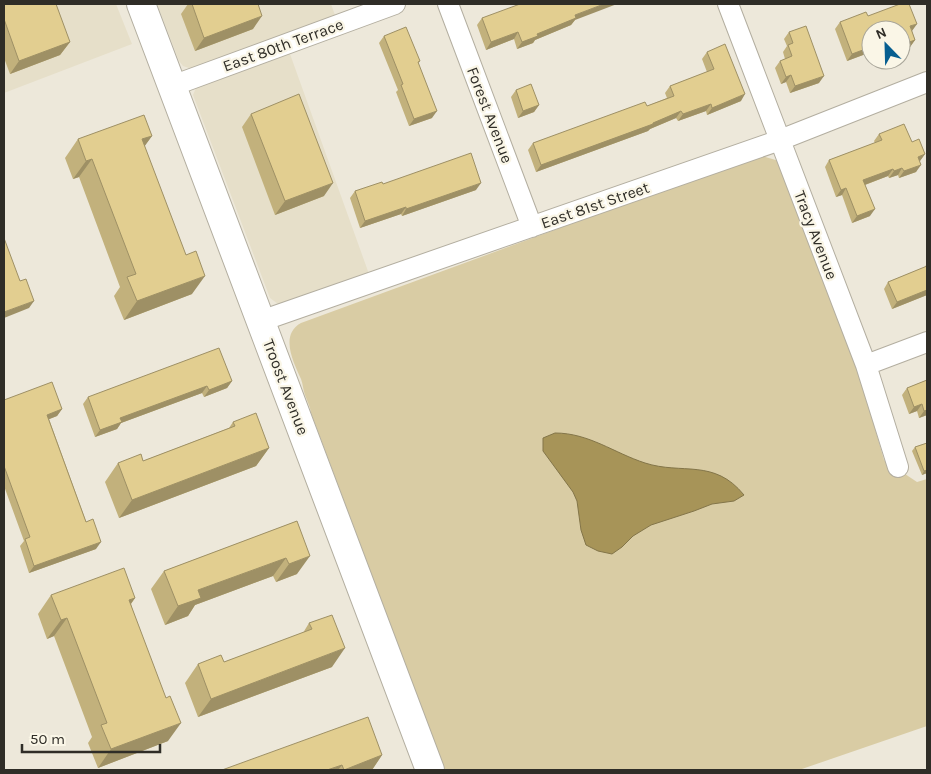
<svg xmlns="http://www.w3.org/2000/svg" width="931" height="774" viewBox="0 0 931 774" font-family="Karla,sans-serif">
	<rect width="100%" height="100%" fill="#ede8da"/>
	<!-- built -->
	<path fill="#e6dfc9" d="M4 4H116L132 44 4 93Z
		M157 4H331L336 18 192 69 183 66 179 61Z
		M290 54 369 274 278 304 270 298 193 95 196 88Z"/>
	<!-- green -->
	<path fill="#d9cca4" d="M759 155 779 161 858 369 884 460 917 482 927 479V726L799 770H445L311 413C310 406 307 401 305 395 303 390 303 384 301 379 294 363 279 335 301 323Z"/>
	<!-- water -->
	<path fill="#a79458" stroke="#837549" d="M555 433C589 433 614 453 645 463 682 475 714 458 744 495L734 501 712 504 694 511 651 525 633 536 622 547 612 554 598 551 586 545 581 530 577 501 573 492 543 451V438Z"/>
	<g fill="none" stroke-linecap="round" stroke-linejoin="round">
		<defs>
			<path id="street" d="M448 4 532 227
				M728 4 866 365 898 467
				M172 86 395 4
				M261 321 780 140 927 82
				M866 365 927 342"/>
			<path id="secondary" d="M141 4 430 770"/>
		</defs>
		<!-- street casing -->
		<use href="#street" stroke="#b3aea0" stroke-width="22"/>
		<!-- secondary casing -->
		<use href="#secondary" stroke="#b3aea0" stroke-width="30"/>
		<!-- street -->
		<use href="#street" stroke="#fff" stroke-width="20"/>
		<!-- secondary -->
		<use href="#secondary" stroke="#fff" stroke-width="28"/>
	</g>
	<!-- wall -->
	<path fill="#c2b17c" d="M4 4 70 42 60 55 10 74 4 58Z
		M188 4H258L253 29 195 51 181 14Z
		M868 16 912 31 915 40 910 47 901 50V30H871V52L847 61 835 29 840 22Z
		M482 18 575 20 571 25 535 40 533 43 517 49 514 39 486 50 477 25Z
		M789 32 819 83 790 93 786 82 781 84 775 68 780 61 785 59 783 52 787 46 784 39Z
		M384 36 420 61 418 64 432 118 409 126 396 92 398 90 379 43Z
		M707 52 741 101 707 115 706 111 678 121 676 118 650 129 648 131 536 172 528 150 533 143 647 106 667 98 665 93 670 86 707 72 702 59Z
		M516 90 539 105 534 112 518 118 511 97Z
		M251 114 324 196 275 215 242 127Z
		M879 134 912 142 925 154 919 162 916 172 899 178 898 175 889 178 888 176 865 185 870 216 852 223 842 195 836 197 825 167 829 160 875 143 874 141Z
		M152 136 144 146 192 294 124 320 114 296 120 287 79 177 73 179 65 158 78 139Z
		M383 184 476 190 402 216 401 214 360 228 350 198 355 191Z
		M927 263V295L892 309 884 289 888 282 925 267Z
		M927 380V415L919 418 917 411 909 414 902 395 907 388Z
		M232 381 227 388 204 397 202 393 121 423 117 429 95 437 83 404 88 397Z
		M4 400 62 409 57 416 49 419 96 549 29 573 20 546 24 541 4 486Z
		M233 422 269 448 256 466 119 518 105 482 118 463 143 461 229 428Z
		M927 443V473L922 475 912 451 915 447Z
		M297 521V574L276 582 273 576 195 605 188 616 165 625 151 589 164 571Z
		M51 595 135 598 131 604 168 741 98 768 88 743 92 737 54 636 47 639 38 614Z
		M309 623 332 667 198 717 185 683 198 664 224 662 303 633Z
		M382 755 372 770H222Z"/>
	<!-- shaded-wall -->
	<path fill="#9e9065" d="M604 4H617L575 20 571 25 535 40 533 43 517 49 522 42 575 15Z
		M262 16 253 29 195 51 204 38Z
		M917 24 912 31 910 26Z
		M518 32 514 39 486 50 491 42Z
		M915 40 910 47 901 50V45Z
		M70 42 60 55 10 74 19 61Z
		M871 47V52L847 61 852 54Z
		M791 75 786 82 781 84 786 77Z
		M824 76 819 83 790 93 795 86Z
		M745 94 741 101 707 115 712 108Z
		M711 104 706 111 678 121 683 114Z
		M539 105 534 112 518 118 523 111Z
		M437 111 432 118 409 126 414 119Z
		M681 111 676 118 650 129 648 131 536 172 541 165Z
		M152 136 139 154 142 139Z
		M925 154 920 161 913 164 918 157Z
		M92 159 79 177 73 179 86 161Z
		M921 165 916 172 899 178 904 171Z
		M902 168 898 175 889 178 894 171Z
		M893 169 888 176 859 187 863 180Z
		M333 183 324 196 275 215 285 201Z
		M481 183 476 190 402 216 406 209Z
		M846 188 842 195 836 197 841 190Z
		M406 207 401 214 360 228 365 221Z
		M875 209 870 216 852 223 857 216Z
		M205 276 192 294 124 320 137 301Z
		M927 290V295L892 309 897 302Z
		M34 301 29 308 4 318V312Z
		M232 381 227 388 204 397 209 390Z
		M207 386 202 393 121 423 117 429 95 437 100 430 120 418Z
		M922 404 917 411 909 414 914 407Z
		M62 409 57 416 42 422 47 415Z
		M927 410V415L919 418 924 411Z
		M269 448 256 466 119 518 132 500Z
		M927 470V473L922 475 924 471Z
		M101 542 96 549 29 573 34 566Z
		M310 556 297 574 276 582 289 564Z
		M286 558 273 576 195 605 188 616 165 625 178 606 198 590Z
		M135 598 122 616 129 600Z
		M67 618 54 636 47 639 61 620Z
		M345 648 332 667 198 717 211 699Z
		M181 723 168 741 98 768 111 749Z
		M382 755 372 770H344Z
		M342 765 338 770H327Z"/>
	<!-- building -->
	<path fill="#e2ce90" stroke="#9e9065" d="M4 4H56L70 42 19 61 4 19Z
		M192 4H258L262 16 204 38Z
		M520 4H604L575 15 576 18 537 34 538 36 522 42 518 32 491 42 482 18Z
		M900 4H909L917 24 910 26 915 40 901 45V30H871V47L852 54 840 22 866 12 868 16Z
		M806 26 824 76 795 86 791 75 786 77 780 61 792 56 788 45 793 43 789 32Z
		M406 27 420 61 418 62 437 111 414 119 401 85 403 84 384 36Z
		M725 44 745 94 712 108 711 104 683 114 681 111 653 123V124L541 165 533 143 645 102 647 106 674 96 670 86 714 69 707 52Z
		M531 84 539 105 523 111 516 90Z
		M299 94 333 183 285 201 251 114Z
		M144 115 152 136 142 139 186 255 196 251 205 276 137 301 127 277 136 274 92 159 86 161 78 139Z
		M904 124 912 142 919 139 925 154 918 157 921 165 904 171 902 168 894 171 893 169 863 180 875 209 857 216 846 188 841 190 829 160 882 140 879 134Z
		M471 153 481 183 406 209V207L365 221 355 191 382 182 383 184Z
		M4 238 20 281 26 279 34 301 4 312Z
		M927 266V290L897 302 888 282Z
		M219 348 232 381 209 390 207 386 120 418 122 422 100 430 88 397Z
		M927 380V410L924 411 922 404 914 407 907 388Z
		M52 382 62 409 47 415 86 522 93 519 101 542 34 566 25 539 30 537 4 466V400Z
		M256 413 269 448 132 500 118 463 141 454 143 461 235 426 233 422Z
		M927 443V470L924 471 915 447Z
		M297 521 310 556 289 564 286 558 198 590 201 598 178 606 164 571Z
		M124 568 135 598 129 600 166 698 170 696 181 723 111 749 101 725 107 723 67 618 61 620 51 595Z
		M332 615 345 648 211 699 198 664 221 655 224 662 312 629 309 623Z
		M368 717 382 755 344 770 342 765 327 770H222Z"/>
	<g text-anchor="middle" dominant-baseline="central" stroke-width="4.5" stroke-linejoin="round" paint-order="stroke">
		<!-- street labels -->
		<g font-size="16" fill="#2f2d27" stroke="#faf6e7">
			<text transform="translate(283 45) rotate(-20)">East 80th Terrace</text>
			<text transform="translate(490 115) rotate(69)">Forest Avenue</text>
			<text transform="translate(595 205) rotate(-19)">East 81st Street</text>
			<text transform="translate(816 235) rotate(69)">Tracy Avenue</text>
			<text transform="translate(286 387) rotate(69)">Troost Avenue</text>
		</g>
	</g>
	<!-- border -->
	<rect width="931" height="774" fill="none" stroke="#2f2d27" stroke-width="10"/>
	<!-- north arrow -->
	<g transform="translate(886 45) rotate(337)"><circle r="24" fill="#faf6e7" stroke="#a9a69a"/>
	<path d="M0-4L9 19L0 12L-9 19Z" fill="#065e90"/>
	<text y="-8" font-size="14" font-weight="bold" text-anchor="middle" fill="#2f2d27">N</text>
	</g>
	<!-- scale -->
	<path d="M22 744v8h138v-8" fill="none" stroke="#2f2d27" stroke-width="2.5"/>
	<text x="30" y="744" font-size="15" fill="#2f2d27" stroke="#faf6e7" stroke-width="4" paint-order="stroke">50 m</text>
</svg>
